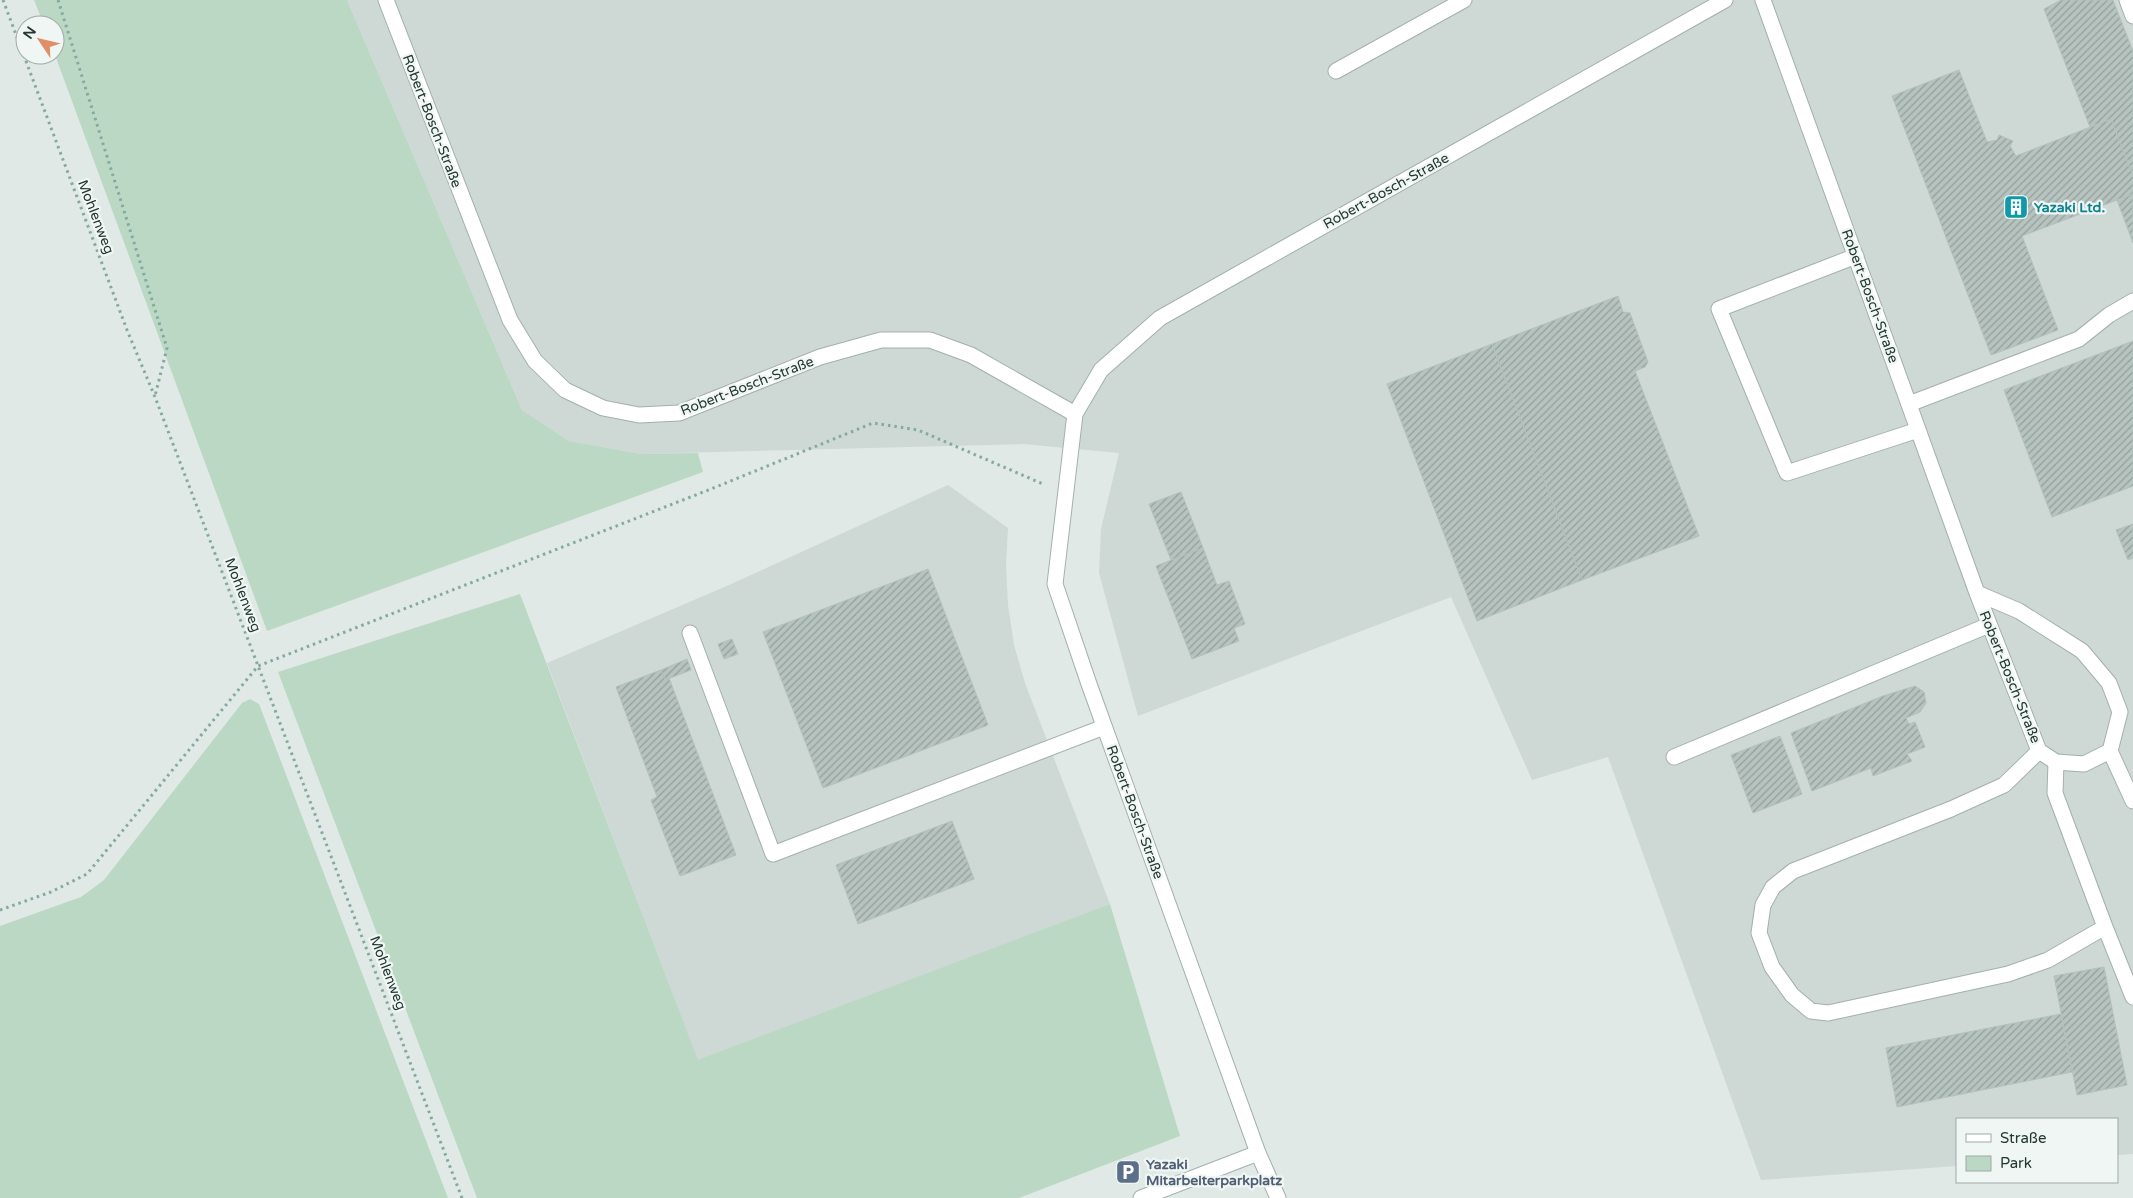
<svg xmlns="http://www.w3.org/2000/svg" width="2133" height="1198" viewBox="0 0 2133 1198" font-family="'Varela Round',sans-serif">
	<defs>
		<pattern id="building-hatch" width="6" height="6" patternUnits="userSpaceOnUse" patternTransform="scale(1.25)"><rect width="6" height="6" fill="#b6c3bf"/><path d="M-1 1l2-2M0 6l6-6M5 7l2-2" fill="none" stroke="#949f9c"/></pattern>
	</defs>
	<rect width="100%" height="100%" fill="#e0e9e6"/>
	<!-- built -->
	<path fill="#ced8d5" d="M347 0H2133V1154L2117 1155V1119H1957V1166L1761 1180 1608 757 1532 780 1451 597 1138 716 1099 573 1101 529 1119 453 1023 444 641 454 569 441 522 410Z
		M948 485 1008 528 1006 566 1008 605 1014 645 1025 683 1110 904 698 1061 547 663 729 585Z"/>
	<!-- green -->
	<path fill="#bbd8c5" d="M34 0H347L522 410 569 441 641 454 698 453 703 472 267 631 55 55V25H44Z
		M520 594 698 1060 1110 904 1180 1136 1019 1198H477L278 672Z
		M250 699 259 704 448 1198H0V926L81 897 104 880 242 703Z"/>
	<!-- building -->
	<path fill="url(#building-hatch)" stroke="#b3c1bd" d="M2061 0H2113L2133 51V176L2111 119 2090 127 2044 9Z
		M1959 70 1987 142 1997 140 1999 135 2013 141 2010 146 2016 156 2111 119 2133 176V194L2022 236 2058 330 1991 355 1892 96Z
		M2133 194V243L2117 200Z
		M1618 296 1623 312 1630 313 1648 362 1645 367 1635 371 1699 536 1582 580 1492 344Z
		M2133 341V486L2052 517 2004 390Z
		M1492 344 1582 580 1477 621 1387 384Z
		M1181 492 1203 548 1171 560 1149 504Z
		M2133 524V558L2128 560 2116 530Z
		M1203 548 1217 585 1229 581 1245 624 1234 628 1239 641 1192 659 1156 566Z
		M928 569 988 725 823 788 763 632Z
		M732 639 738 654 724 659 718 644Z
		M687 659 691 670 665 680 661 670Z
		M661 670 665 680 669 678 736 855 680 876 651 800 657 797 616 687Z
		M1915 686 1924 692 1926 703 1920 712 1906 718 1909 724 1915 722 1925 747 1907 754 1912 761 1873 776 1871 768 1812 791 1791 733 1883 696Z
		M1780 736 1802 794 1753 813 1731 755Z
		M952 821 974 879 858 924 836 865Z
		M2104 967 2127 1085 2077 1095 2054 976Z
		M2061 1014 2072 1072 1897 1107 1886 1048Z"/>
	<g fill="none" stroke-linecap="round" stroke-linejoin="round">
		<defs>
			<path id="lane" d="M386 0 510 320 535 361 565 390 603 408 639 415 679 413 820 357 881 340H930L971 355 1075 414
				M2127 0 2133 16
				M1336 71 1464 0
				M1856 256 1719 309 1787 473 1918 430
				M1909 404 2079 339 2109 315 2133 301
				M690 633 773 854 1104 727
				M2039 751 2004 785 1951 809 1793 871 1773 887 1763 905 1759 933 1772 967 1792 995 1811 1011 1828 1013 2008 974 2048 960 2105 927 2055 793 2056 762
				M2110 751 2133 801
				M1674 757 1989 625
				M2105 927 2133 997
				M1141 1198 1258 1153"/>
			<path id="street" d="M1763 0 1977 593 2039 751 2056 762 2084 764 2110 751 2120 712 2109 683 2082 651 2019 611 1977 593
				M1278 1198 1258 1153 1089 684 1055 584 1075 414 1101 370 1160 318 1725 0"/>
		</defs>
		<!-- lane casing -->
		<use href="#lane" stroke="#a4b0ad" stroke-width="17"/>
		<!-- street casing -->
		<use href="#street" stroke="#a4b0ad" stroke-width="17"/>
		<!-- path -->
		<path stroke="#84a9a0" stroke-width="3" stroke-dasharray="2.5 4" stroke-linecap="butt" d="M3 0 127 330 155 397 462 1198
			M58 0 167 348 155 396
			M0 910 51 892 87 874 258 666 711 489 873 423 918 430 1043 484"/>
		<!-- lane -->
		<use href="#lane" stroke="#fff" stroke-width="15"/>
		<!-- street -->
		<use href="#street" stroke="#fff" stroke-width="15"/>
	</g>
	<!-- icons -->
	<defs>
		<symbol id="building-square" viewBox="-11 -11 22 22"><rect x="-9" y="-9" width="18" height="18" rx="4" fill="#0f9aa8" stroke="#f0f6f3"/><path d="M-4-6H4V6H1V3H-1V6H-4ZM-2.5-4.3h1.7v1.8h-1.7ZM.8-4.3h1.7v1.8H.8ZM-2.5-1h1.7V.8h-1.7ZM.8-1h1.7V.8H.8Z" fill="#fff"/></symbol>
		<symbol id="parking-square" viewBox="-11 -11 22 22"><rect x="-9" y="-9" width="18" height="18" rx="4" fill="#5c6f8a" stroke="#f0f6f3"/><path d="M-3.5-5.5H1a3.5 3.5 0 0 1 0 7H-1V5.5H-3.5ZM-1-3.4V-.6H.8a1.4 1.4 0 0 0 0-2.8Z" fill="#fff"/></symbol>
	</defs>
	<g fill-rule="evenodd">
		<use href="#building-square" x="2002" y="193" width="28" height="28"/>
		<use href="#parking-square" x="1114" y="1158" width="28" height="28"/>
	</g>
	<g text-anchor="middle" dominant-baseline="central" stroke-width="4.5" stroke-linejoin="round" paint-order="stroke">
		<!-- street labels -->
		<g font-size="14" fill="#233733" stroke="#f0f6f3">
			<text transform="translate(432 121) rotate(69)">Robert-Bosch-Straße</text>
			<text transform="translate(1386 191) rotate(-29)">Robert-Bosch-Straße</text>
			<text transform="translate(96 217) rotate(69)">Mohlenweg</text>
			<text transform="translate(1870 296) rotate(70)">Robert-Bosch-Straße</text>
			<text transform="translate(747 386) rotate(-21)">Robert-Bosch-Straße</text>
			<text transform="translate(243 595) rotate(69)">Mohlenweg</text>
			<text transform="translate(2010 677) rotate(68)">Robert-Bosch-Straße</text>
			<text transform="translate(1135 812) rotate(70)">Robert-Bosch-Straße</text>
			<text transform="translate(388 973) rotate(69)">Mohlenweg</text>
		</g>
		<!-- culture labels -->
		<g font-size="14" font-weight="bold" fill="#0d838f" stroke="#f0f6f3" text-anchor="start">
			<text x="2034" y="207">Yazaki Ltd.</text>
		</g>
		<!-- service labels -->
		<g font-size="14" font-weight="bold" fill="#4e5e75" stroke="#f0f6f3" text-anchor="start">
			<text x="1146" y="1164">Yazaki<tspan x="1146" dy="16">Mitarbeiterparkplatz</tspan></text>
		</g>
	</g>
	<!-- legend -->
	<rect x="1956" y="1118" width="162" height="65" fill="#f0f6f3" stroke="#9eaaa6"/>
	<rect x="1966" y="1134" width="25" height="8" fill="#ffffff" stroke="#9eaaa6"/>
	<text x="2000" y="1143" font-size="15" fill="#233733">Straße</text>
	<rect x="1966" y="1156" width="25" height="15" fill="#bbd8c5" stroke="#9eaaa6"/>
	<text x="2000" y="1168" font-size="15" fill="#233733">Park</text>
	<!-- north arrow -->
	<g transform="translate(40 40) rotate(305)"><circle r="24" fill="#f0f6f3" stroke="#9eaaa6"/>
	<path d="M0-4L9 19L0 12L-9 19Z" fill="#e08e67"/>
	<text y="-8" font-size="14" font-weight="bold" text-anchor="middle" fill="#233733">N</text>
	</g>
</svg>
